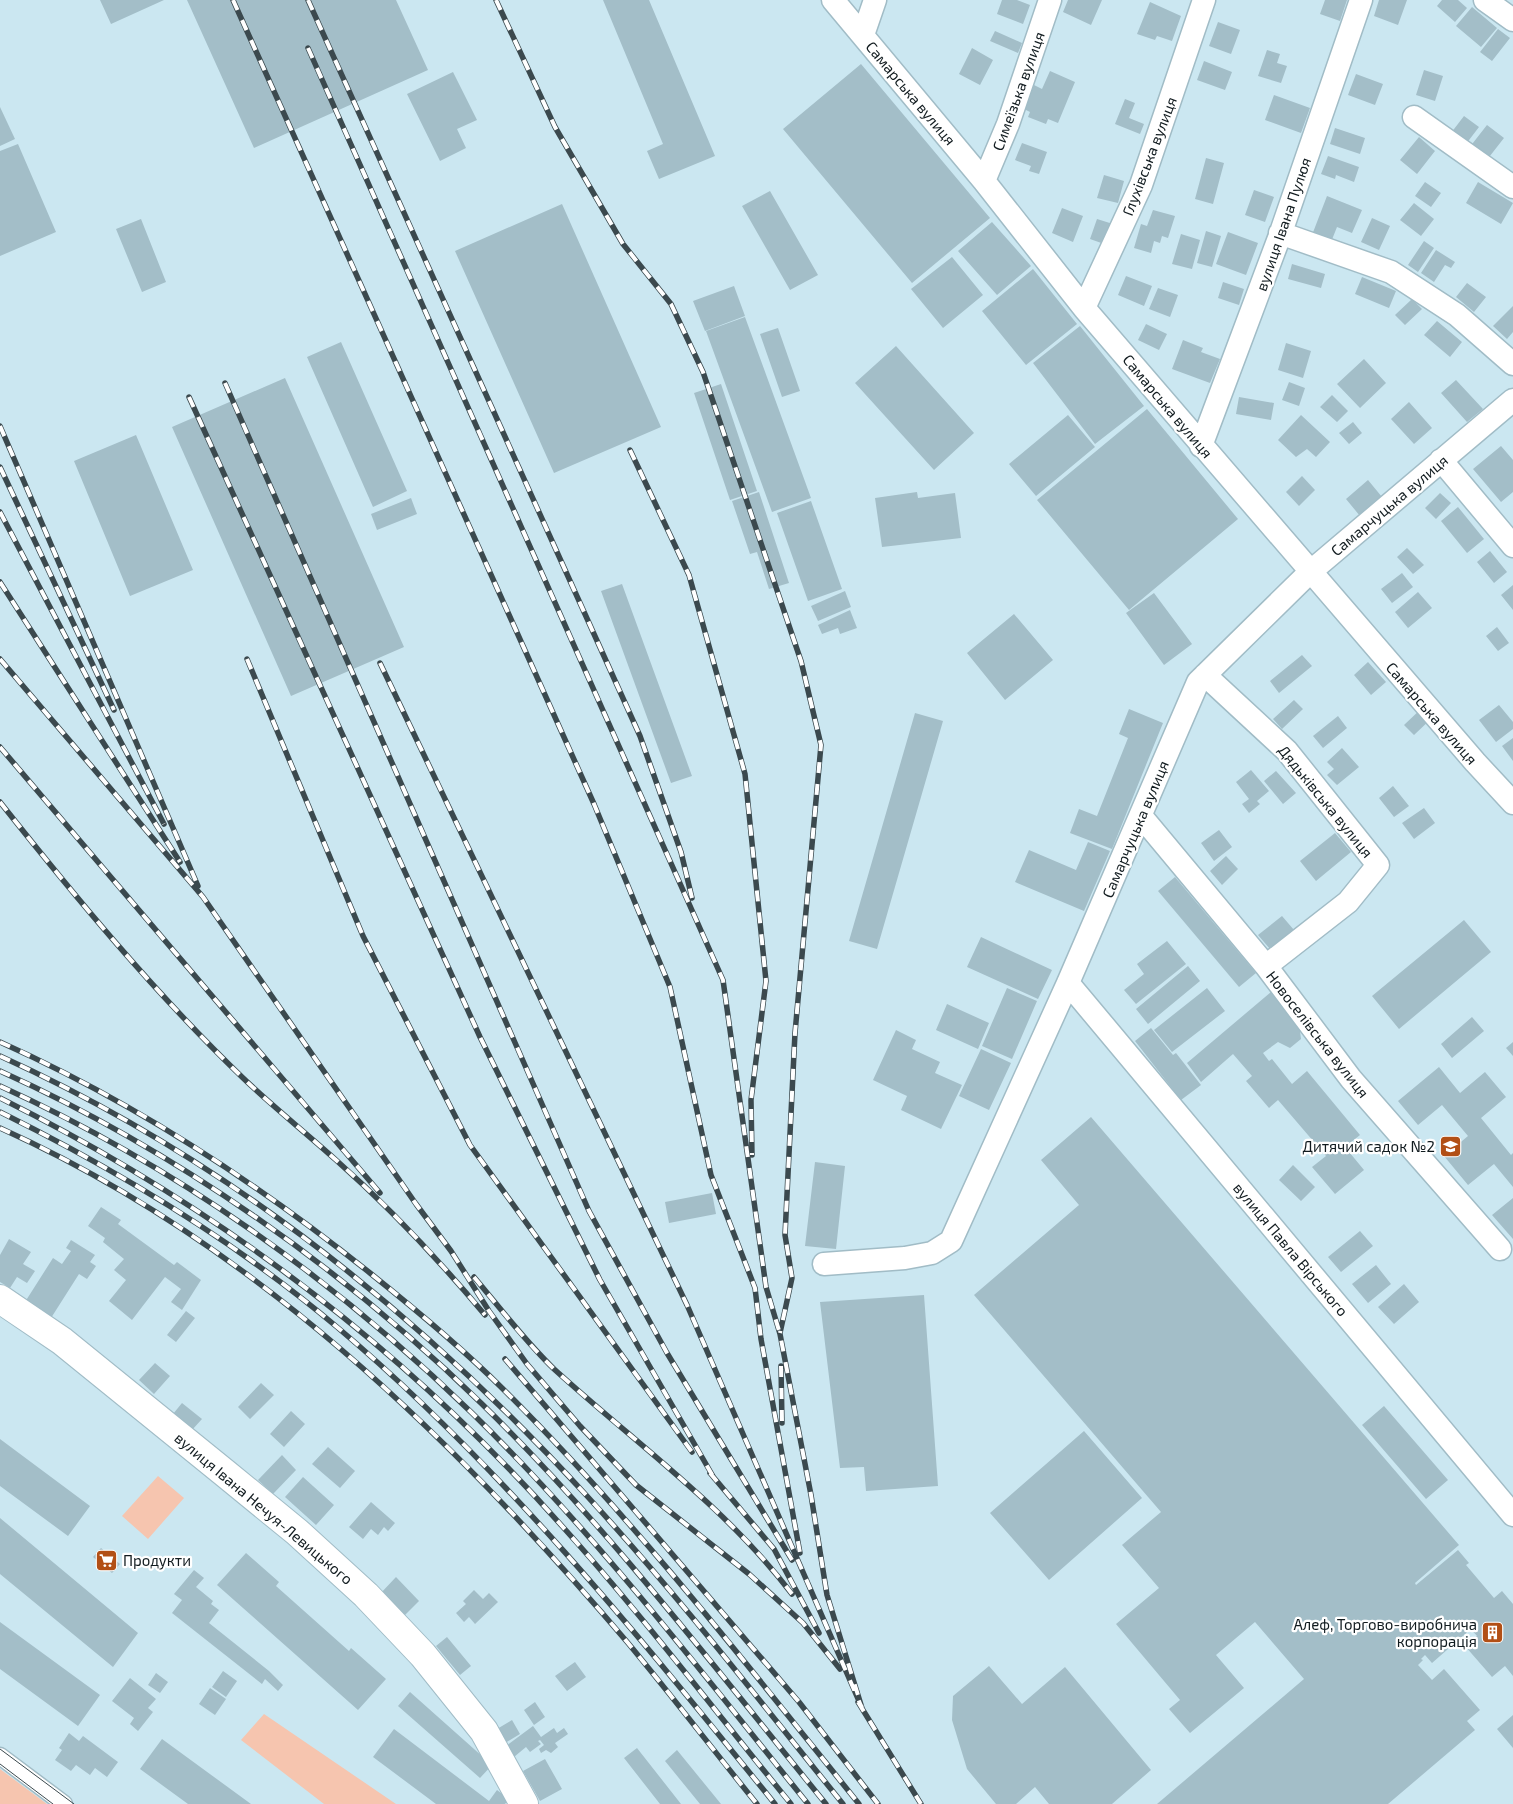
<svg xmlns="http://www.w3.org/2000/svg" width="1513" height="1804" viewBox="0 0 1513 1804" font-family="'Exo 2',sans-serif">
	<rect width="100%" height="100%" fill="#cbe7f1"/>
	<!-- green -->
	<path fill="#f6c5af" d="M158 1476 184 1498 148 1539 122 1516Z
		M264 1714 396 1804H324L241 1740Z
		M0 1769 43 1801 47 1804H0Z"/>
	<!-- building -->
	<path fill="#a3bec8" d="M100 0H164L111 24Z
		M187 0H396L428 70 254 148Z
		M603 0H649L715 156 659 179 647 151 663 144Z
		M1002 0H1017L1030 5 1023 24 997 14Z
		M1068 0H1102L1091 25 1063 12Z
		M1325 0H1347L1340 21 1320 14Z
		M1379 0H1407L1398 25 1374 16Z
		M1442 0H1458L1467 8 1455 22 1437 6Z
		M1150 2 1181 16 1172 41 1157 36 1155 40 1137 34Z
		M1472 7 1497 28 1481 47 1456 26Z
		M1218 22 1240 30 1231 54 1209 46Z
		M1498 29 1510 38 1492 61 1480 52Z
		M995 31 1022 43 1018 53 990 41Z
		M972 48 993 60 980 85 959 74Z
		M1267 50 1280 54 1277 63 1287 66 1281 83 1258 76Z
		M1204 61 1232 72 1225 90 1197 80Z
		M861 64 990 218 912 283 783 129Z
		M1424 70 1443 76 1435 101 1416 95Z
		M1050 71 1075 82 1058 123 1048 119 1046 124 1028 117 1030 112 1024 109 1034 85 1042 89Z
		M453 72 477 120 457 129 466 148 440 161 407 94Z
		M1356 74 1383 84 1375 105 1348 95Z
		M1274 95 1310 108 1301 133 1265 120Z
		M1125 99 1135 103 1129 118 1144 124 1140 134 1115 124Z
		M0 107 15 139 0 146Z
		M1464 116 1479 127 1466 144 1451 133Z
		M1487 125 1504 138 1486 161 1469 148Z
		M1335 128 1365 138 1360 154 1330 144Z
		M1419 137 1435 151 1417 174 1400 160Z
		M1022 143 1047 152 1039 174 1029 171 1031 166 1015 160Z
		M18 144 56 232 0 256V151Z
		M1328 156 1359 167 1354 182 1336 175 1335 179 1321 174Z
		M1206 158 1224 163 1213 204 1195 199Z
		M1104 175 1124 181 1118 203 1097 198Z
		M1425 182 1441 193 1431 207 1415 196Z
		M1478 182 1513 203 1501 224 1466 203Z
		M1254 190 1274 197 1265 222 1245 215Z
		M770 191 818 275 790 290 742 206Z
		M1327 196 1362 210 1352 233 1337 227 1331 242 1312 235Z
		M1414 203 1434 219 1421 236 1400 220Z
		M562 204 661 427 554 473 455 251Z
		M1062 208 1083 216 1073 242 1052 233Z
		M1153 210 1175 216 1168 238 1162 236 1160 243 1154 241 1151 253 1134 248 1141 224 1147 226Z
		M1372 218 1390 226 1379 250 1361 242Z
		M141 219 166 282 142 292 116 229Z
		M1097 219 1113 224 1107 245 1090 239Z
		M992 222 1031 266 997 295 958 251Z
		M1206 231 1221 236 1212 267 1197 263Z
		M1228 232 1258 243 1246 275 1216 264Z
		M1181 234 1200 240 1192 269 1172 264Z
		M1424 241 1434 248 1418 272 1408 265Z
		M1436 250 1455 262 1451 268 1445 265 1434 282 1421 273Z
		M952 257 983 295 943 328 911 289Z
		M1292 264 1325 274 1321 288 1288 279Z
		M1033 269 1077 324 1026 365 982 311Z
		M1126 276 1152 286 1144 306 1118 295Z
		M1362 277 1396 291 1389 308 1355 294Z
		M1223 282 1244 289 1239 305 1218 298Z
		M1467 283 1486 297 1474 312 1456 297Z
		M734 286 745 316 705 331 693 301Z
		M1158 288 1178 295 1170 317 1149 309Z
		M1412 299 1422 309 1405 325 1395 315Z
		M1513 306V332L1507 339 1493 326Z
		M745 317 811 498 772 512 706 331Z
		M1437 321 1462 342 1450 357 1424 335Z
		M1146 324 1167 334 1159 350 1138 340Z
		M1080 326 1144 406 1095 444 1033 363Z
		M778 328 800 391 782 397 760 334Z
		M1183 340 1203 348 1201 352 1220 359 1210 383 1172 369Z
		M341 342 407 491 373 507 307 357Z
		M1286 343 1311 351 1303 378 1278 370Z
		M896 346 974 433 934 470 855 383Z
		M1364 359 1386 383 1360 408 1337 384Z
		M285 378 404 647 291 696 172 427Z
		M1456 380 1483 409 1467 422 1441 393Z
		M1289 382 1305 388 1299 406 1282 400Z
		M721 384 757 491 730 500 694 393Z
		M1332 395 1348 411 1337 422 1320 407Z
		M1239 397 1274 403 1271 420 1236 414Z
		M1409 402 1432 428 1414 444 1391 419Z
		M1147 409 1238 519 1129 610 1037 500Z
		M1068 415 1095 447 1036 496 1009 464Z
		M1301 415 1330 442 1316 457 1307 449 1296 457 1278 440Z
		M1353 422 1362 433 1349 444 1339 433Z
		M136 435 193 570 130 596 74 461Z
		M1501 446 1513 460V492L1501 502 1473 469Z
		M1302 476 1315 490 1299 506 1286 492Z
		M1368 480 1382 497 1360 516 1346 499Z
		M759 492 789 583 769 589 757 552 750 554 732 501Z
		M917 492 918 498 955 493 961 538 882 547 875 498Z
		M1440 493 1451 503 1436 519 1425 508Z
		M411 498 417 514 377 530 371 514Z
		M811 501 842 589 808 601 777 513Z
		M1458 507 1484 539 1467 553 1441 521Z
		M1407 548 1424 565 1413 574 1397 557Z
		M1490 551 1507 572 1494 583 1477 562Z
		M1402 573 1413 587 1392 603 1381 589Z
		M622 584 692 776 671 783 601 591Z
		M1513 585V610L1501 595Z
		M845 591 851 607 818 621 811 606Z
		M1418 592 1432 608 1408 628 1395 612Z
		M1154 593 1192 644 1164 665 1126 613Z
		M850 610 857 628 840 634 838 628 822 634 818 625Z
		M1014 614 1053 660 1005 700 967 653Z
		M1497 627 1509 643 1498 651 1486 636Z
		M1302 655 1312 666 1279 693 1270 681Z
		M1368 662 1386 682 1371 695 1354 675Z
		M1294 700 1303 709 1282 729 1273 719Z
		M1499 705 1513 722V729L1496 742 1479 720Z
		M1422 708 1432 718 1414 735 1404 725Z
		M1129 709 1163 723 1112 849 1070 833 1079 809 1097 816 1128 738 1119 734Z
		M915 713 943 721 877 949 849 941Z
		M1338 716 1347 728 1323 748 1313 736Z
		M1513 738V761L1502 746Z
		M1342 748 1359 767 1337 785 1327 775 1334 769 1327 762Z
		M1251 770 1269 791 1257 801 1260 804 1249 813 1242 804 1249 799 1236 782Z
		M1276 771 1296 793 1283 804 1264 781Z
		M1393 786 1409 806 1394 817 1379 798Z
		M1424 808 1435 823 1414 839 1402 823Z
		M1219 830 1232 847 1214 861 1201 843Z
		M1335 833 1351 852 1316 881 1300 861Z
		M1088 842 1110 851 1084 911 1015 882 1029 850 1076 870Z
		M1226 856 1238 869 1222 885 1210 871Z
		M1175 877 1256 973 1239 987 1158 891Z
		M1282 916 1294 930 1270 949 1258 935Z
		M1464 920 1491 952 1399 1029 1372 996Z
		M981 937 1052 970 1038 999 967 967Z
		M1167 941 1186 964 1136 1004 1124 990 1144 974 1137 964Z
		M1188 966 1200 981 1148 1024 1136 1009Z
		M1007 988 1037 1001 1012 1059 982 1046Z
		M1207 988 1225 1011 1172 1052 1154 1030Z
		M1271 992 1299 1023 1301 1039 1290 1048 1278 1042 1263 1053 1269 1061 1272 1059 1292 1084 1307 1071 1360 1135 1345 1147 1364 1170 1335 1194 1312 1167 1326 1156 1278 1100 1269 1108 1246 1081 1252 1076 1233 1054 1201 1082 1187 1063Z
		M947 1004 989 1023 978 1049 936 1030Z
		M1472 1017 1484 1031 1452 1058 1441 1044Z
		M1151 1028 1173 1055 1176 1053 1201 1085 1181 1100 1135 1041Z
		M896 1030 916 1040 912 1049 940 1062 935 1073 962 1085 941 1129 901 1110 907 1096 873 1080Z
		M1513 1042V1056L1506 1048Z
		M981 1049 1011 1063 989 1110 959 1096Z
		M1439 1067 1460 1093 1485 1072 1506 1097 1481 1118 1511 1155 1513 1153V1187L1494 1164 1468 1185 1444 1156 1468 1136 1442 1105 1418 1125 1398 1101Z
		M1091 1117 1459 1545 1415 1583 1416 1585 1458 1550 1469 1563 1466 1565 1494 1598 1502 1591 1513 1604V1676L1505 1666 1492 1677 1465 1646 1477 1636 1471 1629 1432 1663 1425 1655 1421 1659 1423 1660 1418 1665 1432 1680 1444 1669 1480 1710 1467 1721 1475 1730 1388 1804H1157L1304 1679 1255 1622 1216 1655 1244 1688 1190 1733 1169 1709 1180 1700 1116 1624 1159 1588 1122 1545 1161 1512 974 1295 1079 1205 1041 1160Z
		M815 1162 845 1166 836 1249 805 1246Z
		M1293 1165 1315 1187 1301 1201 1279 1180Z
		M712 1193 716 1214 669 1223 665 1202Z
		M1513 1198V1239L1492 1215Z
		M101 1207 121 1220 118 1224 174 1265 177 1262 201 1280 182 1310 171 1302 181 1289 165 1277 132 1320 109 1301 126 1280 114 1270 124 1259 103 1242 105 1238 88 1226Z
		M1360 1231 1373 1246 1341 1272 1328 1257Z
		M9 1239 31 1252 23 1264 35 1271 27 1283 17 1277 10 1288 0 1282V1255Z
		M71 1240 95 1255 90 1262 96 1266 87 1279 79 1274 51 1318 25 1302 53 1258 62 1264 71 1251 66 1248Z
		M1376 1265 1391 1284 1368 1303 1352 1284Z
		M1404 1284 1419 1302 1394 1324 1378 1307Z
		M924 1295 938 1486 866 1491 864 1467 840 1468 820 1302Z
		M186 1311 195 1318 176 1342 167 1335Z
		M155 1363 170 1376 154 1394 139 1380Z
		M261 1383 274 1395 250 1419 238 1407Z
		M182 1403 202 1419 192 1430 173 1414Z
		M1384 1406 1448 1480 1426 1499 1362 1425Z
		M291 1411 305 1424 284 1447 270 1434Z
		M1084 1431 1142 1498 1049 1580 990 1513Z
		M0 1439 90 1506 68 1536 0 1486Z
		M328 1447 355 1471 340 1488 312 1464Z
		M282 1455 296 1470 273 1494 258 1480Z
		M303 1477 334 1505 316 1525 285 1497Z
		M371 1502 395 1523 388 1531 384 1527 378 1535 371 1529 363 1539 349 1527Z
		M0 1518 138 1633 113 1667 0 1574Z
		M101 1548 120 1564 112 1573 93 1557Z
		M246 1553 279 1582 276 1586 349 1651 351 1648 386 1679 358 1710 217 1585Z
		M194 1570 204 1578 196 1587 213 1601 211 1604 219 1610 209 1623 269 1671 283 1685 278 1691 265 1679 262 1684 172 1613 182 1600 174 1594Z
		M396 1577 419 1601 403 1617 380 1594Z
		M474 1590 483 1599 489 1593 498 1602 475 1624 469 1617 464 1622 456 1613 466 1604 463 1601Z
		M0 1622 100 1695 78 1726 0 1669Z
		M447 1637 471 1666 460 1675 436 1646Z
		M575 1662 586 1677 567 1691 555 1676Z
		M989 1666 1022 1704 1065 1667 1151 1770 1112 1804H1049L1035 1787 1016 1804H996L967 1769 952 1720 953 1696Z
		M223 1671 237 1681 226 1697 212 1687Z
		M156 1673 168 1682 160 1693 148 1685Z
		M130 1678 156 1699 148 1708 153 1712 138 1731 130 1724 134 1718 112 1701Z
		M210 1688 226 1699 215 1715 199 1704Z
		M410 1692 492 1765 480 1778 398 1706Z
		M535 1702 545 1717 534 1725 524 1710Z
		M1513 1715V1748L1497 1729Z
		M512 1720 520 1734 505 1743 497 1729Z
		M533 1726 541 1737 554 1728 557 1733 564 1728 568 1734 555 1743 558 1747 551 1753 546 1750 541 1753 539 1749 544 1745 540 1740 538 1741 541 1744 530 1752 526 1747 514 1757 506 1746Z
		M394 1729 489 1801 497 1790 509 1799 505 1804H436L373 1757Z
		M69 1733 79 1741 83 1736 118 1762 107 1777 95 1768 90 1775 76 1765 71 1771 55 1760 62 1750 59 1748Z
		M162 1739 251 1804H188L140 1769Z
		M637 1748 681 1804H660L624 1758Z
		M677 1750 721 1804H700L665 1761Z
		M545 1759 562 1789 540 1801 523 1771Z"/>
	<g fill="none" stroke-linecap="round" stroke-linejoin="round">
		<defs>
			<path id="pedestrian" d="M0 1756 64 1804"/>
			<path id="minor" d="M833 0 984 181 1084 308 1475 762 1513 803
				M1485 0 1513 20
				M863 35 875 0
				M1414 117 1513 187
				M984 181 1008 124 1050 0
				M1280 233 1391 272 1457 315 1513 364
				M1084 308 1141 185 1204 0
				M1201 446 1279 238 1361 0
				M1441 460 1513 546
				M1205 675 1287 751 1378 865 1348 902 1266 966
				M1141 816 1266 966 1351 1079 1500 1249
				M1068 983 1513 1515
				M824 1264 905 1258 932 1253 951 1241 1068 983 1198 682 1310 572 1513 400"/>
			<path id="tertiary" d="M0 1299 62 1341 226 1474 297 1532 366 1595 423 1655 484 1731 524 1804"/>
		</defs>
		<!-- pedestrian casing -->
		<use href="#pedestrian" stroke="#a1bcc6" stroke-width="19"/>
		<!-- minor casing -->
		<use href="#minor" stroke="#a1bcc6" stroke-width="25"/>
		<!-- tertiary casing -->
		<use href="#tertiary" stroke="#a1bcc6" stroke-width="30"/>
		<!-- pedestrian -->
		<use href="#pedestrian" stroke="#fff" stroke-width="16"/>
		<!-- minor -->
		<use href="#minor" stroke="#fff" stroke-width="22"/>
		<!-- tertiary -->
		<use href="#tertiary" stroke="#fff" stroke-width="28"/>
		<!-- tram -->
		<path stroke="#3b494e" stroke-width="1" d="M0 1749 74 1804
			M0 1764 53 1804"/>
		<defs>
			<path id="rail" d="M233 0 594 804 670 987 711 1175 755 1288 761 1339 800 1553
				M308 0 640 736 681 852 692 898
				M496 0 555 127 623 244 671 304 703 372 801 661 821 745 795 1033 785 1235 792 1278 780 1333
				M308 48 723 980 766 1287 780 1334 811 1495 827 1595 862 1708 687 1305 380 663
				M225 383 589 1211 667 1353 792 1560
				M189 397 480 1037 600 1280 714 1478
				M0 426 198 886
				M630 450 689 575 745 774 766 981 751 1100 752 1155
				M0 467 114 710
				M0 512 164 824
				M0 582 180 862
				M0 659 203 897 416 1204 451 1251 489 1311 527 1364 580 1426 636 1485 749 1574 803 1623 840 1669
				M247 659 363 936 470 1145 692 1452
				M0 747 380 1193
				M0 802C76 898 154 992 242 1077 272 1106 305 1132 336 1160 390 1208 439 1260 485 1315
				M0 1042C134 1102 256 1182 370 1273 415 1309 461 1347 502 1388 632 1517 745 1662 859 1804
				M0 1056C225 1158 421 1315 587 1496 677 1594 759 1700 843 1804
				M0 1071C175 1150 345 1270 482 1404 608 1527 715 1668 826 1804
				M0 1086C174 1165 334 1279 472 1413 595 1533 700 1670 808 1804
				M0 1098C215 1205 402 1346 562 1526 642 1615 715 1711 791 1804
				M0 1112C119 1171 235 1241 337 1327 503 1467 639 1636 775 1804
				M0 1128C251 1241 452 1436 628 1643 672 1696 714 1751 757 1804
				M474 1277C500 1308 525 1341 554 1369 634 1442 726 1507 792 1594
				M505 1359 799 1702 878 1804
				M781 1366 782 1423
				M710 1473 774 1549 819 1633
				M858 1702 921 1804"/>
		</defs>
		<!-- rail casing -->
		<use href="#rail" stroke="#3b494e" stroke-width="5.5"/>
		<!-- rail -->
		<use href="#rail" stroke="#fff" stroke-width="4" stroke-dasharray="11" stroke-linecap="butt"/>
	</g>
	<!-- icons -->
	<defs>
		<symbol id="school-square" viewBox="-11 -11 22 22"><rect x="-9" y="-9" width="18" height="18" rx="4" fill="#b24f15" stroke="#fff"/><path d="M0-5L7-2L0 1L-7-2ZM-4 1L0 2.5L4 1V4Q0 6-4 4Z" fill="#fff"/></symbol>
		<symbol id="supermarket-square" viewBox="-11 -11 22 22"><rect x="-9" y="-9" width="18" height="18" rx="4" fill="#b24f15" stroke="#fff"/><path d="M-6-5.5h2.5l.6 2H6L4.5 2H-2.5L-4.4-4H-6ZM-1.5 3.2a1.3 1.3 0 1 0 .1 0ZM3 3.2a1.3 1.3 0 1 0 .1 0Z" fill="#fff"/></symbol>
		<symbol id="building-square" viewBox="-11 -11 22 22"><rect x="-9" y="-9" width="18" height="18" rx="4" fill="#b24f15" stroke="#fff"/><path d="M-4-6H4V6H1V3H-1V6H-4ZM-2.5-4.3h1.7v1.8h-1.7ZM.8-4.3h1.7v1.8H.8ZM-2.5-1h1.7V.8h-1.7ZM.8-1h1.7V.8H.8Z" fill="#fff"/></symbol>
	</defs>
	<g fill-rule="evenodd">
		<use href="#school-square" x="1438" y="1134" width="25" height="25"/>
		<use href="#supermarket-square" x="94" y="1548" width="25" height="25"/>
		<use href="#building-square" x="1480" y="1620" width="25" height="25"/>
	</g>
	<g text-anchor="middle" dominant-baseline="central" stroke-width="4.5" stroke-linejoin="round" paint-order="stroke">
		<!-- street labels -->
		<g font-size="15" fill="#111b1f" stroke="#fff">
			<text transform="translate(1018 91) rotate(-70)">Симеїзька вулиця</text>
			<text transform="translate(911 93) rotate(50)">Самарська вулиця</text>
			<text transform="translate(1149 156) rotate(-69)">Глухівська вулиця</text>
			<text transform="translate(1283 224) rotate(-71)">вулиця Івана Пулюя</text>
			<text transform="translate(1168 406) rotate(50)">Самарська вулиця</text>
			<text transform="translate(1389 505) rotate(-40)">Самарчуцька вулиця</text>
			<text transform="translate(1432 713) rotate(49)">Самарська вулиця</text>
			<text transform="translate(1326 801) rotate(51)">Дядьківська вулиця</text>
			<text transform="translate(1135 829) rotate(-67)">Самарчуцька вулиця</text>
			<text transform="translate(1318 1034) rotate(52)">Новоселівська вулиця</text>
			<text transform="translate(1291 1249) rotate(50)">вулиця Павла Вірського</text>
			<text transform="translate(264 1508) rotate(40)">вулиця Івана Нечуя-Левицького</text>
		</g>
		<!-- poi labels -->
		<g font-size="15" fill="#111b1f" stroke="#fff" text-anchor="end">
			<text x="1435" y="1146">Дитячий садок №2</text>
			<text x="123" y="1560" text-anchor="start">Продукти</text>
			<text x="1477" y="1624">Алеф, Торгово-виробнича<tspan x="1477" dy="17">корпорація</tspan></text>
		</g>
	</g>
</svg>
